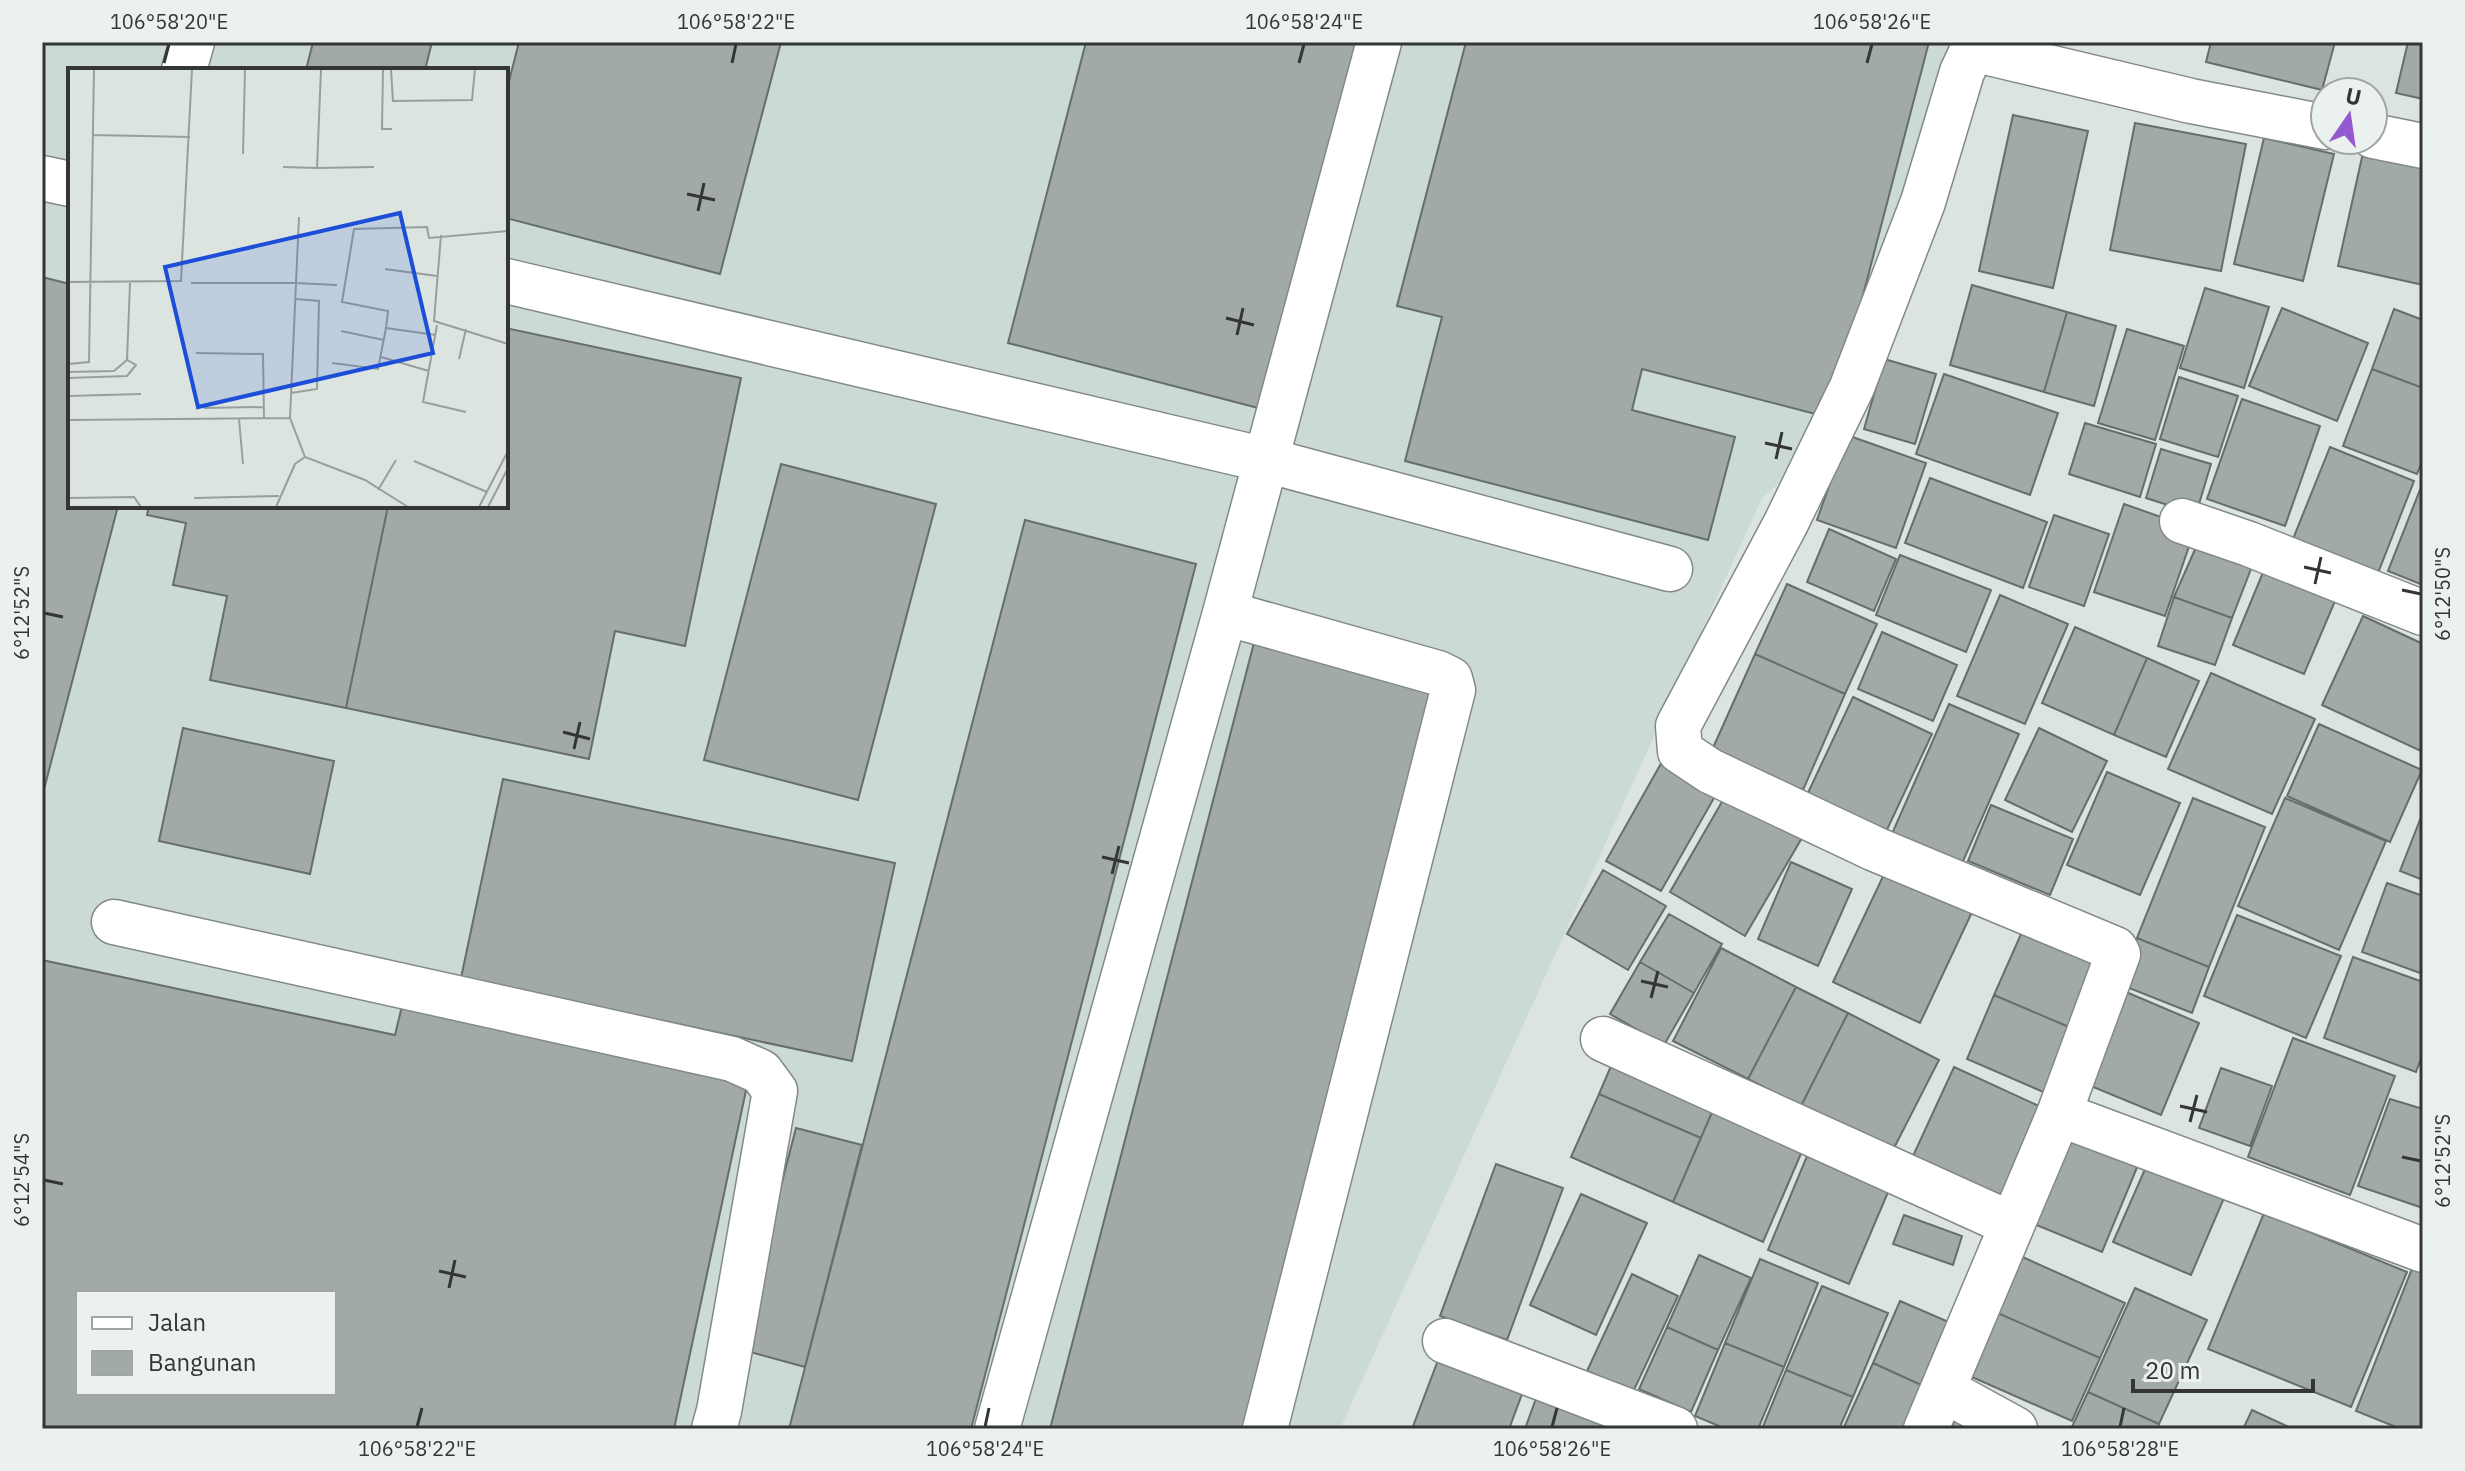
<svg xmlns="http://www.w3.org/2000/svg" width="2465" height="1471" viewBox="0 0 2465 1471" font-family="'IBM Plex Sans',sans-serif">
	<rect width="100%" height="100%" fill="#dce4e0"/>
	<!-- built -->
	<path fill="#cbdad3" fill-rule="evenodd" d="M42 42H1952L1918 196 1834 435 1762 498 1340 1429H42ZM70 70H506V506H70ZM78 1293H334V1393H78Z"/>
	<!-- building -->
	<path fill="#a1aaa9" stroke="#666e6d" stroke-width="2" fill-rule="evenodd" d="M313 42H432L425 70H306Z
		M519 42H781L720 274 506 218V93Z
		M1086 42H1357L1262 409 1008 343Z
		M1466 42H1929L1831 418 1642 369 1632 410 1735 437 1708 540 1405 461 1442 317 1397 306Z
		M2211 42H2335L2322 90 2206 62Z
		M2408 42H2423V99L2396 93Z
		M2013 115 2088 131 2053 288 1979 271Z
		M2135 123 2246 144 2221 271 2110 250Z
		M2264 138 2334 154 2303 281 2234 264Z
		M2364 148 2423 161V285L2338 266Z
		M42 277 70 284V506H118L42 797Z
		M1972 285 2067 312 2044 392 1950 365Z
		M2205 288 2269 307 2244 388 2180 368Z
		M2282 308 2368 343 2337 421 2249 386Z
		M2394 309 2423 320V388L2372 369Z
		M2067 312 2116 326 2094 406 2044 392Z
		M506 328 741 378 685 646 615 631 589 759 346 708 388 506H506Z
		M2127 329 2184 346 2155 440 2098 423Z
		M1884 359 1936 374 1915 444 1864 429Z
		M2372 369 2423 388V459L2417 474 2343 446Z
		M1944 374 2058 413 2030 495 1916 454Z
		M2179 377 2238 396 2218 457 2160 439Z
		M2242 399 2320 426 2285 526 2207 499Z
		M2085 423 2156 444 2140 497 2069 474Z
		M1847 435 1926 463 1896 548 1817 520Z
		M2330 447 2414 481 2378 573 2293 539Z
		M2161 449 2211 464 2196 514 2146 498Z
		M781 464 936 504 858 800 704 760Z
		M1930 478 2047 522 2023 588 1905 543Z
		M2423 482V585L2388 571Z
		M2124 504 2195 529 2165 616 2094 592Z
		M149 506H388L346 708 210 680 227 596 173 585 186 523 147 515Z
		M2054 515 2109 534 2084 606 2029 587Z
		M1025 520 1196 564 971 1429H789Z
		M1829 529 1896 559 1874 611 1807 582Z
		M2200 538 2256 556 2232 618 2174 597Z
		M1900 555 1991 590 1966 652 1876 615Z
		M2266 565 2338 594 2304 674 2233 645Z
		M1787 584 1877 624 1845 694 1755 654Z
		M2000 595 2068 624 2025 724 1957 696Z
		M2174 597 2232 618 2215 665 2158 646Z
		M2363 616 2423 644V752L2322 705Z
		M2075 627 2147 658 2114 735 2042 703Z
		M1882 632 1957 665 1933 721 1858 689Z
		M1256 635 1447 685 1254 1429H1050Z
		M1755 654 1845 694 1803 790 1712 750Z
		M2147 658 2199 681 2166 757 2114 735Z
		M2211 673 2315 719 2272 814 2168 769Z
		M1853 697 1932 734 1885 834 1806 797Z
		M1949 704 2019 734 1960 868 1891 836Z
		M2319 724 2422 770 2390 842 2287 796Z
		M183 728 334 761 310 874 159 841Z
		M2039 728 2107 761 2072 832 2005 800Z
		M1663 760 1718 791 1661 891 1606 861Z
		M2107 772 2180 803 2140 895 2067 865Z
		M503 779 895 863 852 1061 461 978Z
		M1727 793 1803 836 1745 936 1670 892Z
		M2193 798 2265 827 2209 967 2137 938Z
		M2285 798 2386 841 2339 950 2238 906Z
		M1991 805 2073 839 2050 895 1968 861Z
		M2423 812V880L2400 871Z
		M1791 862 1852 889 1818 966 1758 939Z
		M1603 870 1666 906 1628 970 1567 934Z
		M1886 870 1973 910 1920 1023 1833 982Z
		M2387 883 2423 896V974L2362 952Z
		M1669 914 1722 944 1694 993 1640 962Z
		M2237 915 2341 956 2306 1038 2204 996Z
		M2025 925 2106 959 2076 1030 1994 995Z
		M2137 938 2209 967 2192 1013 2119 984Z
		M1721 948 1796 987 1748 1079 1673 1041Z
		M2353 957 2423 982V1053L2416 1072 2324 1038Z
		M42 960 395 1035 402 1006 748 1081 674 1429H42ZM78 1293H334V1393H78Z
		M1640 962 1694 993 1664 1045 1610 1014Z
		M1796 987 1848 1013 1801 1106 1748 1079Z
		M2119 989 2199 1023 2161 1115 2081 1082Z
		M1994 995 2076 1030 2048 1094 1967 1059Z
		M1848 1013 1939 1060 1892 1152 1801 1106Z
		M2293 1038 2395 1076 2350 1195 2248 1157Z
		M1617 1052 1719 1096 1701 1138 1599 1094Z
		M1954 1067 2052 1112 2005 1214 1907 1169Z
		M2221 1068 2272 1086 2250 1146 2199 1128Z
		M1599 1094 1701 1138 1673 1202 1571 1157Z
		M1719 1096 1809 1135 1763 1242 1673 1202Z
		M2390 1099 2423 1109V1208L2358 1186Z
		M2076 1124 2143 1153 2102 1252 2034 1224Z
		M796 1128 862 1145 805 1367 739 1349Z
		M1812 1144 1894 1178 1849 1284 1768 1250Z
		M2153 1151 2230 1184 2191 1275 2113 1242Z
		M1496 1164 1563 1188 1507 1340 1440 1316Z
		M1581 1194 1647 1223 1596 1335 1530 1305Z
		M2264 1213 2407 1272 2351 1407 2208 1349Z
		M1904 1215 1962 1236 1953 1265 1893 1244Z
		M2009 1251 2125 1303 2100 1358 1984 1307Z
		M1699 1255 1751 1278 1718 1350 1667 1327Z
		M2417 1256 2423 1258V1429H2401L2356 1411Z
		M1760 1259 1818 1283 1784 1367 1725 1343Z
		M1632 1274 1678 1296 1633 1392 1587 1371Z
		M1822 1286 1888 1313 1853 1397 1786 1370Z
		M2135 1288 2207 1320 2159 1424 2088 1392Z
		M1900 1301 1958 1326 1930 1389 1873 1363Z
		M1984 1307 2100 1358 2072 1421 1956 1370Z
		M1667 1327 1718 1350 1691 1412 1639 1389Z
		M1725 1343 1784 1367 1758 1429H1726L1695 1416Z
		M1443 1347 1528 1378 1509 1429H1412Z
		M1873 1363 1930 1389 1912 1429H1843Z
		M1786 1370 1853 1397 1839 1429H1762Z
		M2088 1392 2159 1424 2157 1429H2071Z
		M1538 1393 1610 1419 1607 1429H1525Z
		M2252 1410 2293 1429H2243Z
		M1954 1421 1975 1429H1951Z"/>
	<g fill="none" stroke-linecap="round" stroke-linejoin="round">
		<defs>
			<path id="minor" d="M1379 42 1266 460 1670 569
				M184 70 192 42
				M2373 136 2423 146
				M42 178 70 184
				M506 281 1266 460 1225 613 997 1429
				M2182 521 2249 544 2423 613
				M1225 613 1438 673 1450 679 1453 690 1265 1429
				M114 922 732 1059 761 1072 775 1091 719 1411 714 1429
				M1603 1039 2011 1224
				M2059 1114 2423 1250
				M1445 1341 1675 1429
				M1944 1390 2015 1429
				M1926 1429 2059 1114 2118 954 2115 949 1875 849 1710 771 1680 751 1678 726 1786 523 1852 387 1923 202 1962 72 1970 55 1985 52 2191 101 2325 127"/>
		</defs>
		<!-- minor casing -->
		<use href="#minor" stroke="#838a86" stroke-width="47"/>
		<!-- minor -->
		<use href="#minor" stroke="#fff" stroke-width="44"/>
	</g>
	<!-- ticks -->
	<path fill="none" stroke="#333635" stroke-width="3" d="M164 63 169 44M732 63 736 44M1299 63 1304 44M1867 63 1872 44M687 194 715 200M698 211 704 183M1226 318 1254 325M1237 335 1243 308M1765 443 1792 449M1776 459 1782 432M2304 567 2331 573M2315 584 2321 557M2402 590 2421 594M44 613 63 617M563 732 590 739M574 749 580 722M1102 857 1129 863M1112 874 1119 846M1641 981 1668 987M1651 998 1658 971M2180 1106 2207 1112M2190 1122 2197 1095M2402 1157 2421 1161M44 1180 63 1184M439 1271 466 1277M449 1288 455 1260M417 1427 422 1408M985 1427 989 1408M1552 1427 1557 1408M2120 1427 2124 1408"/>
	<!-- overview -->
	<g transform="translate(68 68)">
		<rect width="440" height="440" fill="#dce4e0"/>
		<path fill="none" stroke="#989e9c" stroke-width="2" d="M315 1 314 61H324M323 1 325 33 404 32 407 1M25 67 122 69M175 86 177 1M215 99 249 100 253 1M249 100 306 99M231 149 228 215 269 217M373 167 366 253 440 276M317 201 369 208M0 214 113 213 124 1M123 215H228L222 350M369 257 355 334 398 344M318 260 368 267M273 263 316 272M128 285 195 286 196 350M313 289 361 303M391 291 398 261M59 292 62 215M264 295 310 301 318 260 320 243 274 234 286 161 359 159 361 170 440 163M0 296 21 294 26 1M0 304 46 303 59 292 68 297 59 308 0 310M223 325 249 321 251 233 228 231M0 328 73 326M136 340 195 339M171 351 175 396M0 352 222 350 237 389 297 412 340 439M346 393 419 424M310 422 328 392M0 430 66 429 73 439M126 430 211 428M208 439 227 396 237 389M411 439 440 383M420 439 440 400"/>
		<path fill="#1d4ed8" fill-opacity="0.15" stroke="#1d4ed8" stroke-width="4" d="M332 145 365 285 130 339 97 199Z"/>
		<rect width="440" height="440" fill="none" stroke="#333635" stroke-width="4"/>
	</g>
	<!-- border -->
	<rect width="2465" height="1471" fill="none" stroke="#eaf1ee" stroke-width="88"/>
	<!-- legend -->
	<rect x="76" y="1291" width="260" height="104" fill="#eaf1ee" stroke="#a1a6a4" stroke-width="2"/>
	<rect x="92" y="1317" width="40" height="12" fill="#ffffff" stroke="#a1a6a4" stroke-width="2"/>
	<text x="148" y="1331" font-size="24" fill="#333635">Jalan</text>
	<rect x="92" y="1351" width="40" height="24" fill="#a1aaa9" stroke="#a1a6a4" stroke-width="2"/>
	<text x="148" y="1371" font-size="24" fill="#333635">Bangunan</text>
	<!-- north arrow -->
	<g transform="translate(2349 116) rotate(13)"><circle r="38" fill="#eaf1ee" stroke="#a1a6a4" stroke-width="2"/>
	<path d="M0-6L14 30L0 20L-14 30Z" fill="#9459d0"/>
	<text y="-12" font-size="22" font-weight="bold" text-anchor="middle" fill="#333635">U</text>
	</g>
	<!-- scale -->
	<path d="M2133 1379v12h180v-12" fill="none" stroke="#333635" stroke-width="4"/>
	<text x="2145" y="1379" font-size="24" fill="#333635" stroke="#eaf1ee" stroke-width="6" paint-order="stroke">20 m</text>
	<rect x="44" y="44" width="2377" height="1383" fill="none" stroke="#333635" stroke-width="3"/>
	<g font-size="20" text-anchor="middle" fill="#333635">
		<text x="169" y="29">106°58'20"E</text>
		<text x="736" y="29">106°58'22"E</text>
		<text x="1304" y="29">106°58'24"E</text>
		<text x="1872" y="29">106°58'26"E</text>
		<text transform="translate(2443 594) rotate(-90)" y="7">6°12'50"S</text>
		<text transform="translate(22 613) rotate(-90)" y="7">6°12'52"S</text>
		<text transform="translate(2443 1161) rotate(-90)" y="7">6°12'52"S</text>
		<text transform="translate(22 1180) rotate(-90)" y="7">6°12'54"S</text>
		<text x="417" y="1456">106°58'22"E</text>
		<text x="985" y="1456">106°58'24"E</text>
		<text x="1552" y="1456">106°58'26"E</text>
		<text x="2120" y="1456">106°58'28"E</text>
	</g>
</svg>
